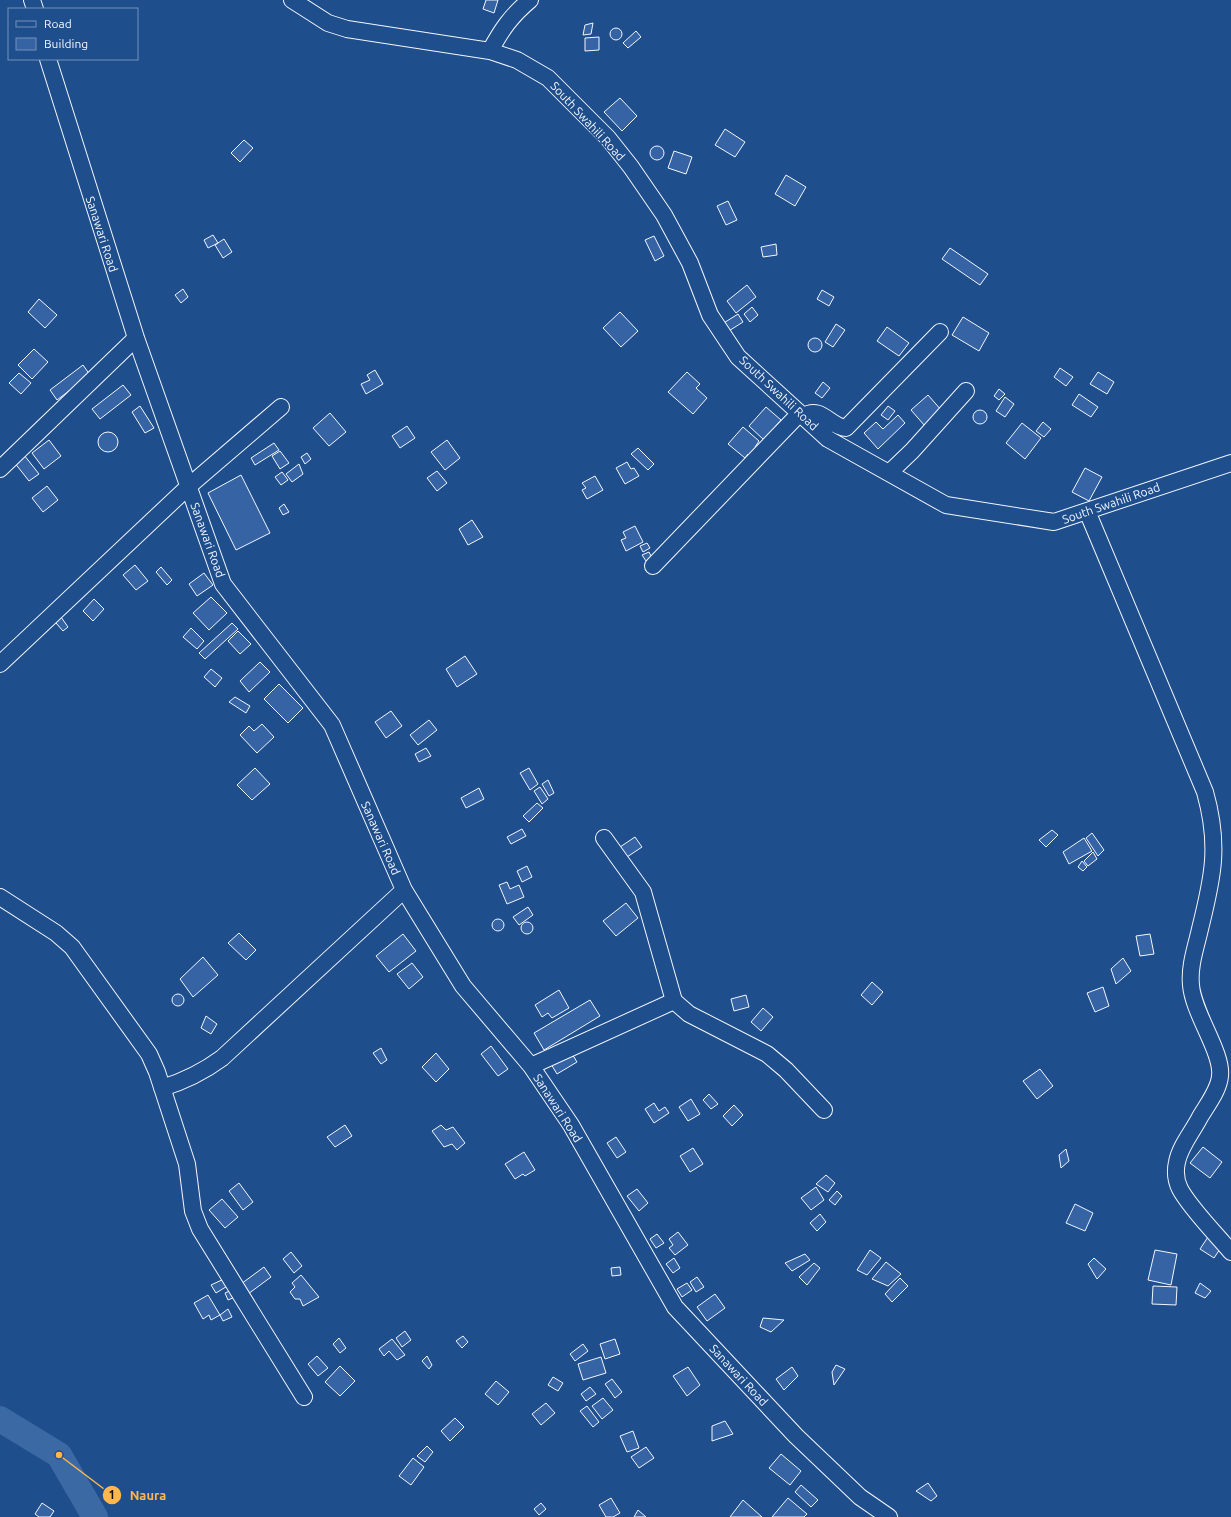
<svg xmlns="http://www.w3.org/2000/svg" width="1231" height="1517" viewBox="0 0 1231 1517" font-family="Ubuntu,sans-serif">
	<rect width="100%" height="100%" fill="#1f4e8c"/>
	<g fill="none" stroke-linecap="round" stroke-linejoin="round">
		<!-- river -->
		<path stroke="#3b69a3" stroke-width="26" d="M0 1419 59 1455 95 1517"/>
	</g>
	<!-- building -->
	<path fill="#3563a3" stroke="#f2f6ff" d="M486 0H498L494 13 483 9Z
		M593 23 591 34 583 35 585 25Z
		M610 34a6 6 0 1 1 12 0a6 6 0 1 1-12 0Z
		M636 31 641 37 628 48 623 43Z
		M599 37V50L585 51V38Z
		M620 98 637 116 622 131 604 112Z
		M725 129 745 142 735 157 715 145Z
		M244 140 253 148 240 162 231 153Z
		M650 153a7 7 0 1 1 14 0a7 7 0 1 1-14 0Z
		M674 151 692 157 686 174 668 168Z
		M786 175 806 187 795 206 775 194Z
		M728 201 737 220 726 225 717 206Z
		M213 235 218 243 208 248 204 240Z
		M654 236 664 256 655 261 645 240Z
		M224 239 232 252 223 258 215 245Z
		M776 244 777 255 763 257 761 247Z
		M950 248 988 274 980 285 942 259Z
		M747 285 756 297 736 313 727 301Z
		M183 289 188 297 181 303 175 295Z
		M822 290 834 297 829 306 817 299Z
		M39 299 57 315 45 328 28 312Z
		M752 307 758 315 750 322 744 314Z
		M620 312 638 331 621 347 603 328Z
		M738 314 743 322 724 334 719 326Z
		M963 317 989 333 979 351 952 335Z
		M836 324 845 330 833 347 825 342Z
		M887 327 909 343 899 356 877 341Z
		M808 345a7 7 0 1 1 14 0a7 7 0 1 1-14 0Z
		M34 349 48 362 32 379 18 365Z
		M83 365 90 375 57 400 50 390Z
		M1060 368 1073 377 1066 386 1054 377Z
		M375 370 383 384 366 394 361 384 370 380 367 375Z
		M687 372 700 384 696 388 707 398 693 414 668 392Z
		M1098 372 1114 382 1107 394 1090 384Z
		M19 373 31 383 21 394 9 383Z
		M823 382 830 388 822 398 815 393Z
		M123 385 131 395 100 419 92 409Z
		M999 389 1005 394 999 400 994 396Z
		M1079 394 1098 407 1091 417 1072 405Z
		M928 395 942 411 925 426 911 410Z
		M1005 397 1014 404 1005 417 996 411Z
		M140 406 154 428 145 433 132 412Z
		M888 406 895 411 888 420 881 415Z
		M766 407 781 420 764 440 749 426Z
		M973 417a7 7 0 1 1 14 0a7 7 0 1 1-14 0Z
		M330 413 346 432 329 446 313 428Z
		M898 415 905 423 878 449 864 433 876 422 883 429Z
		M1043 422 1051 429 1044 437 1036 431Z
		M1022 423 1041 438 1025 459 1006 443Z
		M407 426 415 438 400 448 392 436Z
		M743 427 759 441 755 447 758 450 751 458 748 454 745 458 728 444Z
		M98 442a10 10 0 1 1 20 0a10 10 0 1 1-20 0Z
		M49 440 61 456 44 469 32 453Z
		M447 440 460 458 445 470 431 452Z
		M274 443 279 450 255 465 251 458Z
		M638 448 654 464 648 470 631 454Z
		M280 451 289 463 280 469 272 456Z
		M307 453 311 459 305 464 301 457Z
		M24 455 39 474 29 481 14 462Z
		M627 462 631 469 634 468 639 476 625 484 616 468Z
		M299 464 303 474 292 482 286 474Z
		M1085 468 1102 477 1089 501 1072 492Z
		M437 471 447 483 437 491 427 478Z
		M282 472 288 480 281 485 275 477Z
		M241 475 270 533 236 550 208 493Z
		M595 476 603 490 587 499 582 490 586 488 582 483Z
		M47 486 58 500 43 512 32 498Z
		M284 504 289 512 283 515 279 508Z
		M472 520 483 537 468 545 459 529Z
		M635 526 643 542 626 551 621 540 626 538 623 532Z
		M647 543 650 548 643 552 640 546Z
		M649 552 652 558 646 561 642 555Z
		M135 565 148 581 136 590 123 575Z
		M161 567 172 580 167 585 156 572Z
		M204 573 213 585 197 596 189 584Z
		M211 597 227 613 209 630 193 613Z
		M94 599 104 609 93 621 83 611Z
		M61 617 68 627 63 631 56 623Z
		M232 623 238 629 205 659 199 653Z
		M191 628 204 641 197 649 183 637Z
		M238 631 251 644 240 654 228 641Z
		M465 656 477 674 457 687 446 669Z
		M260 662 270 672 249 692 240 681Z
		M211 669 222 678 215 687 204 677Z
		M279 684 303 708 288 723 264 699Z
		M235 697 250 706 246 713 229 702Z
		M391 711 402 726 386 738 375 722Z
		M429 720 437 730 418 745 410 735Z
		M262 724 274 737 257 753 240 735 249 726 254 731Z
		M426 748 431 756 419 762 415 754Z
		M255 768 270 784 252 800 237 785Z
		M529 768 538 784 530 790 520 773Z
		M548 780 554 793 549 796 542 784Z
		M540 787 548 799 542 804 534 791Z
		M479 788 484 799 466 808 461 798Z
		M537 803 543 808 529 822 523 816Z
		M522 829 526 836 511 844 507 837Z
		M1052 830 1058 835 1046 847 1039 840Z
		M1092 833 1104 850 1098 856 1086 838Z
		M635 837 642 847 624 859 617 849Z
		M1084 838 1092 851 1069 864 1063 852Z
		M1093 852 1097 859 1088 866 1084 861Z
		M1082 861 1087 867 1083 871 1078 867Z
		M527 866 532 877 522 882 517 871Z
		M507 882 510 889 519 885 524 897 507 904 499 885Z
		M626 903 638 918 616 936 603 921Z
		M528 907 533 915 519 925 513 917Z
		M492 925a6 6 0 1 1 12 0a6 6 0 1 1-12 0Z
		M521 928a6 6 0 1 1 12 0a6 6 0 1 1-12 0Z
		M239 933 256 950 246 960 228 943Z
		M403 934 416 951 389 972 376 956Z
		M1150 934 1154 954 1140 956 1136 936Z
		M203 957 218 975 193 997 180 979Z
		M1123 958 1131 971 1116 984 1111 969Z
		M412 963 423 977 409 989 397 974Z
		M872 982 883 992 872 1005 861 995Z
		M1103 987 1109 1006 1095 1012 1087 993Z
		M559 990 569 1008 552 1018 548 1013 542 1017 535 1005Z
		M172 1000a6 6 0 1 1 12 0a6 6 0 1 1-12 0Z
		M746 995 749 1007 734 1011 731 999Z
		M590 1000 600 1016 544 1050 534 1033Z
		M763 1008 773 1017 761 1031 751 1022Z
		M206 1016 217 1024 211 1034 201 1028Z
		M491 1046 508 1069 498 1076 481 1054Z
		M381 1048 387 1060 381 1064 373 1053Z
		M571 1052 577 1062 557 1074 551 1064Z
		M436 1053 449 1069 436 1082 422 1067Z
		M1040 1069 1053 1086 1037 1099 1023 1081Z
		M709 1094 718 1104 711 1109 703 1100Z
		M691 1099 700 1114 688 1121 679 1107Z
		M654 1103 659 1111 665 1107 669 1113 654 1123 645 1109Z
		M734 1105 743 1115 732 1126 723 1116Z
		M345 1125 352 1136 335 1147 327 1137Z
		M441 1125 446 1130 453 1127 465 1143 457 1150 452 1144 444 1147 432 1131Z
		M616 1137 626 1152 617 1158 607 1143Z
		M1203 1147 1222 1162 1210 1178 1190 1163Z
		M693 1148 703 1164 690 1172 680 1156Z
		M1066 1149 1069 1161 1061 1168 1059 1155Z
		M524 1152 535 1170 525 1176 523 1174 515 1179 505 1164Z
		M826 1175 835 1183 828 1192 816 1184Z
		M239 1183 253 1202 243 1210 229 1191Z
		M816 1187 824 1200 811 1210 801 1198Z
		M637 1189 648 1203 639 1211 627 1196Z
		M837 1191 842 1196 835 1205 829 1200Z
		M222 1199 238 1217 225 1228 209 1210Z
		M1075 1204 1093 1213 1085 1231 1066 1223Z
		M820 1214 826 1222 817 1231 810 1223Z
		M678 1232 688 1245 675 1255 669 1248 673 1245 669 1239Z
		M657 1234 664 1243 656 1248 650 1239Z
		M1208 1237 1222 1246 1214 1258 1200 1249Z
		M870 1250 881 1258 867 1275 857 1270Z
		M1155 1250 1177 1254 1171 1285 1148 1280Z
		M291 1252 302 1266 294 1273 283 1259Z
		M805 1254 810 1260 792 1271 785 1263Z
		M674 1258 680 1268 673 1273 666 1264Z
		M1094 1258 1106 1269 1097 1279 1088 1264Z
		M886 1262 901 1274 888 1286 872 1279Z
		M814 1263 820 1268 807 1285 799 1277Z
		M264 1267 271 1277 248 1294 241 1284Z
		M620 1267 621 1275 612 1276 611 1268Z
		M301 1275 319 1297 303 1306 300 1299H295L290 1292 295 1287 292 1283Z
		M697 1277 704 1287 696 1292 690 1282Z
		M226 1278 229 1285 216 1293 211 1285Z
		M900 1278 908 1286 892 1302 885 1294Z
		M687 1283 692 1290 682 1297 677 1289Z
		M1200 1283 1211 1291 1205 1298 1195 1293Z
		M1153 1286 1177 1287 1176 1305 1152 1304Z
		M232 1290 235 1297 228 1300 225 1293Z
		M715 1294 725 1308 707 1321 697 1307Z
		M208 1295 220 1315 211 1320 209 1315 203 1319 194 1303Z
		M228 1309 232 1317 223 1321 220 1315Z
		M763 1318 784 1320 771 1332 760 1327Z
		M405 1331 411 1340 402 1347 396 1338Z
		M463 1336 468 1342 462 1348 456 1341Z
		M339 1338 346 1348 340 1353 333 1344Z
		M392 1339 405 1355 397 1360 389 1351 384 1356 379 1349Z
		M615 1339 620 1354 605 1359 600 1344Z
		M583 1344 588 1351 575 1361 570 1354Z
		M317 1356 328 1368 318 1376 308 1364Z
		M427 1356 432 1365 429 1369 422 1361Z
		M601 1357 606 1373 583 1380 578 1364Z
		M836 1365 845 1369 834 1385 832 1372Z
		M340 1366 355 1381 340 1396 325 1382Z
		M688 1367 700 1385 687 1396 673 1376Z
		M792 1367 798 1376 784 1390 776 1379Z
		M553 1377 563 1383 558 1391 548 1385Z
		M612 1379 622 1392 615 1398 605 1384Z
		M496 1381 509 1392 498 1405 485 1394Z
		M590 1387 596 1394 586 1401 581 1394Z
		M603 1398 613 1410 602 1419 592 1406Z
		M546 1403 555 1413 541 1425 532 1414Z
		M587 1406 599 1422 593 1427 580 1411Z
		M455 1418 464 1427 450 1441 441 1431Z
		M725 1421 733 1434 712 1441V1426Z
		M633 1431 639 1448 627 1452 620 1436Z
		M427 1446 433 1452 425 1462 417 1456Z
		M646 1447 654 1458 639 1468 631 1457Z
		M781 1454 801 1471 790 1485 769 1468Z
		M413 1458 424 1467 411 1485 399 1476Z
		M928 1483 937 1496 931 1501 916 1491Z
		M801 1485 818 1500 811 1507 795 1492Z
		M611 1498 620 1513 613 1517H606L599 1505Z
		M788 1498 807 1514 804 1517H772Z
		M743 1500 762 1517H730Z
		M42 1503 54 1511 50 1517H39L35 1514Z
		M541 1503 546 1509 539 1515 534 1509Z
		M638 1510 646 1517H634Z"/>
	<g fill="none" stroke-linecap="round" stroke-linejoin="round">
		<defs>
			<path id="minor" d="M32 0 35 9
				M292 0 328 23 347 29 490 51 517 60 548 78 608 138 631 167 664 215 690 263 710 315 738 357 828 439 946 505 1054 522 1231 463
				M490 51C502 29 511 16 530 0
				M48 59 136 338 223 584 332 725 404 890 463 986 531 1066 571 1125 675 1307 796 1436 860 1497 889 1517
				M804 416C821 405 830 427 846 428L940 332
				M0 469 136 338
				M889 473 912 451 966 391
				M1087 511 1205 792C1220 845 1213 877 1200 929 1196 947 1189 966 1191 985 1193 1013 1223 1053 1220 1076 1219 1090 1207 1105 1200 1117 1193 1131 1180 1146 1177 1162 1175 1171 1176 1181 1180 1189 1190 1208 1217 1235 1231 1252
				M653 566 800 413
				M0 664 189 486 281 407
				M604 838 643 892 674 1001 689 1014 767 1054 786 1070 824 1110
				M0 897 56 933 72 947 149 1054 157 1072 187 1164 193 1211 200 1229 304 1397
				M531 1066 674 1001
				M162 1088C185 1081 203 1072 222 1058L404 890"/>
		</defs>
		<!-- minor casing -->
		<use href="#minor" stroke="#f2f6ff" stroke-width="18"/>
		<!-- minor -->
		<use href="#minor" stroke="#1f4e8c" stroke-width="16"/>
	</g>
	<g text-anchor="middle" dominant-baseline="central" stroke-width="3" stroke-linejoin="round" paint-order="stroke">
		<!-- street labels -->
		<g font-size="12" fill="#f2f6ff" stroke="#1f4e8c">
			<text transform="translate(588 121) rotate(47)">South Swahili Road</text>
			<text transform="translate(102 234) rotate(72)">Sanawari Road</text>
			<text transform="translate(779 393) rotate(43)">South Swahili Road</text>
			<text transform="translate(1111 503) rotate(-19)">South Swahili Road</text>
			<text transform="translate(208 540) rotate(70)">Sanawari Road</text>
			<text transform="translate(381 838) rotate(66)">Sanawari Road</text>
			<text transform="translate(558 1108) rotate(57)">Sanawari Road</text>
			<text transform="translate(739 1375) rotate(47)">Sanawari Road</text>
		</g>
	</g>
	<!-- callouts -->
	<path fill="none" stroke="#ffb74d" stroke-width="1.5" d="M59 1455L112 1495"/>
	<g fill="#ffb74d" stroke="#1f4e8c" stroke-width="1.5">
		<circle cx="59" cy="1455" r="4"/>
		<circle cx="112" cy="1495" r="10"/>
	</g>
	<g font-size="12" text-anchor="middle" font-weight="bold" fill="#111">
		<text x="112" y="1499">1</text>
	</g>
	<g font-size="13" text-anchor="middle" font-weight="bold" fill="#ffb74d" stroke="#1f4e8c" stroke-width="3" stroke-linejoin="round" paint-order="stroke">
		<text x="148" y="1500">Naura</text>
	</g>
	<!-- legend -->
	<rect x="8" y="8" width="130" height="52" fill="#1f4e8c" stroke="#7391ba"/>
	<rect x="16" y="21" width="20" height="6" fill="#1f4e8c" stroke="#7391ba"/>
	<text x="44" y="28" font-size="12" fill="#f2f6ff">Road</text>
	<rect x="16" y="38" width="20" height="12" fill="#3563a3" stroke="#7391ba"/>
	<text x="44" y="48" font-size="12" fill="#f2f6ff">Building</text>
</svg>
